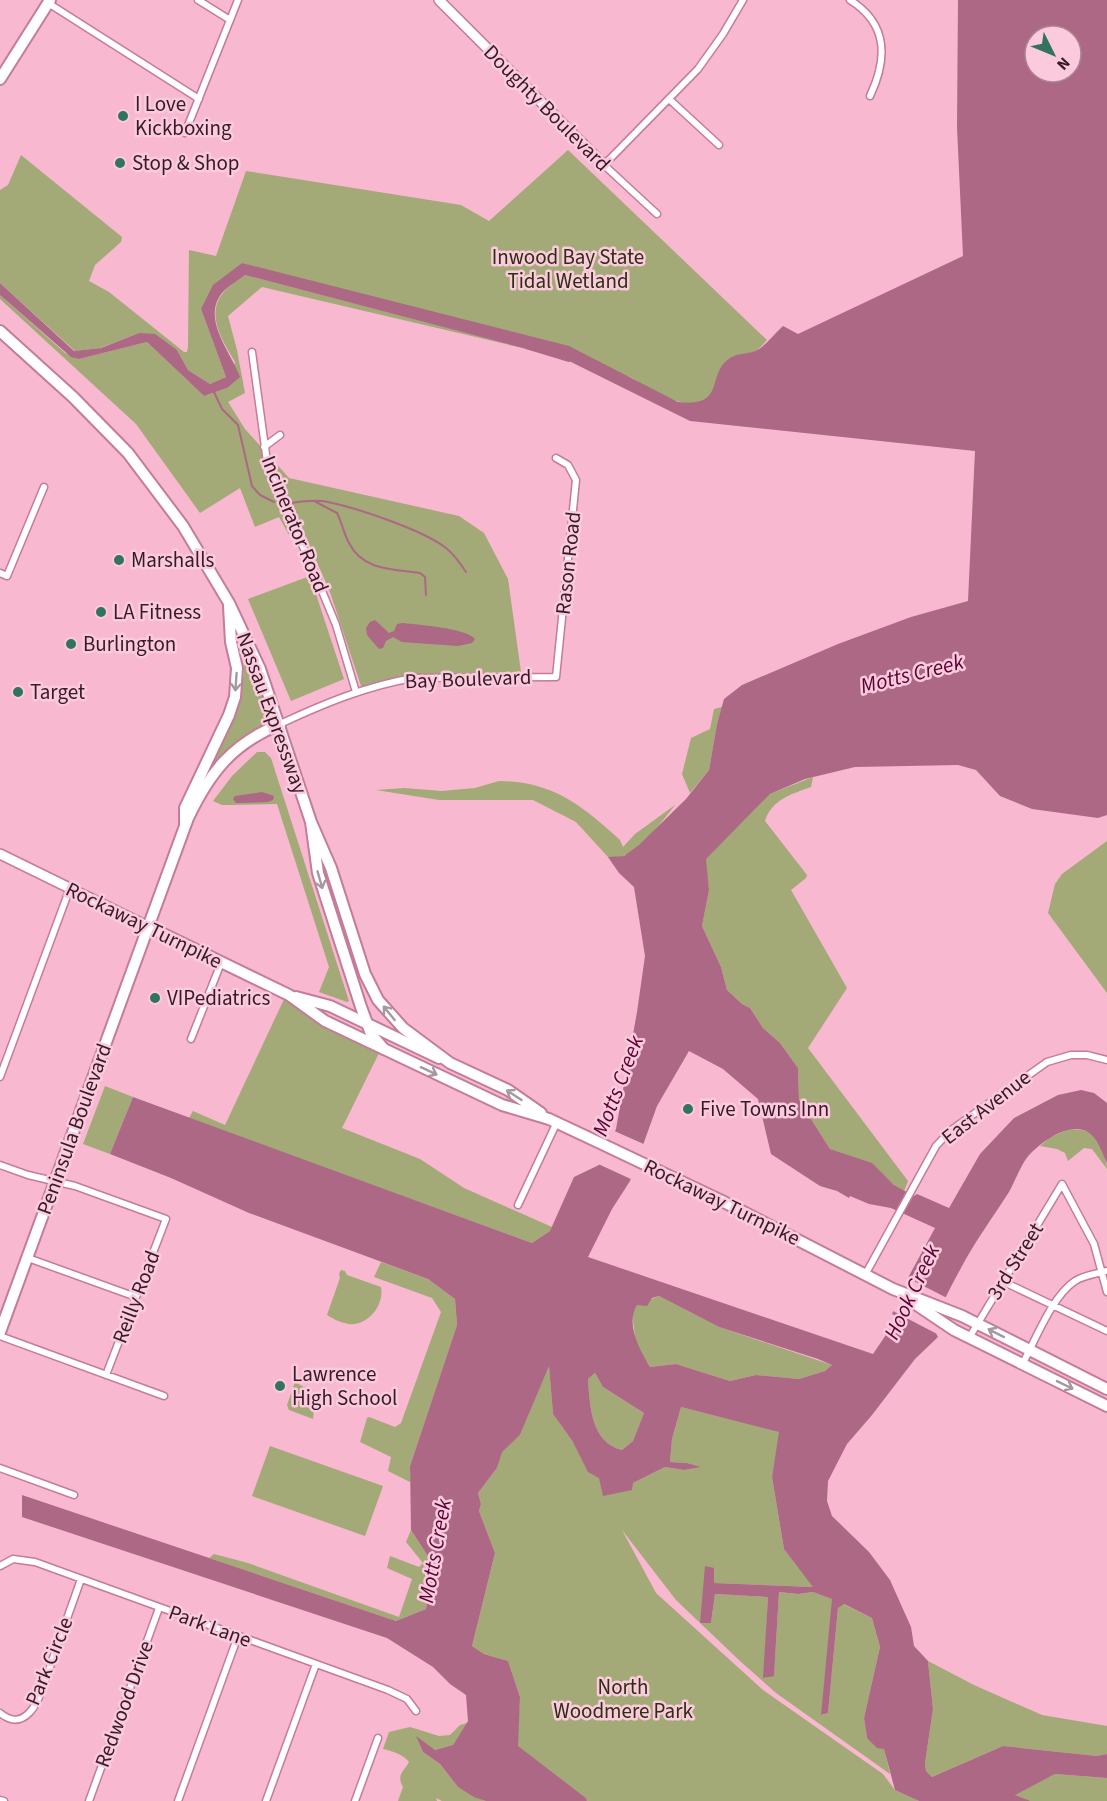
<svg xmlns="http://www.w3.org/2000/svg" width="1107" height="1801" viewBox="0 0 1107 1801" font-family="'Source Sans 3',sans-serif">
	<rect width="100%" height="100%" fill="#f7b8d0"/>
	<!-- green -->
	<path fill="#a3a977" d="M568 150 767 340C764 343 760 348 757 350 745 357 733 353 723 365 716 373 717 386 711 395 693 419 649 387 630 377L242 263 201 309 226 377 210 384 188 370 177 350 139 333 100 348 75 351 0 283V190L8 185 21 155 122 237 121 242 95 265 89 281 109 292 184 352H187L188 347 189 250 216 256 246 171 461 205 489 221Z
		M245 275 548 354 262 287 228 316 237 350 245 393 228 402 245 429 289 478 459 516 484 533 508 579 521 672 446 674 391 679 362 689 330 592 298 519 289 535 279 517 255 527 240 488 200 513 136 424 0 299V295L65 353 79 359 147 342 204 396 227 388 235 362C223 342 205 315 223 293 228 286 238 281 245 275Z
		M310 576 344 679 291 701 248 599Z
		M241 632 277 717 241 739 199 780C217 746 243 708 244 669 245 657 242 644 241 632Z
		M722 707 717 724 709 770 690 793 682 774 691 738 710 729 714 709Z
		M257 752H265L271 758 349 1001 347 1002 319 992 329 967 277 804 222 805 213 801 232 776Z
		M813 777 811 787C792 794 772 799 765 821L807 875 806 878 791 890 847 988 808 1048 908 1181 904 1191 894 1185 872 1164 830 1149 799 1100 798 1068 780 1043 763 1028 750 1008 742 1004 727 990 721 967 702 926 709 890 705 859 770 794Z
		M499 781C554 782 581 805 620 840L623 847 635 834 675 805C664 819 640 851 623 856 618 857 613 857 608 857L576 822 533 800H439L376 790 404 788 442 791 475 788Z
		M1107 841V993L1048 913 1055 884 1062 874Z
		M286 995 381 1049 342 1128 420 1159 464 1188 552 1227 550 1231 532 1243 189 1118 193 1111 225 1125Z
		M105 1086 133 1097 110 1154 83 1144Z
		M1069 1129C1075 1130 1083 1129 1089 1132 1099 1138 1107 1158 1107 1169L1092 1149 1084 1148 1068 1161 1065 1153 1057 1149 1040 1146 1051 1137Z
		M381 1262 428 1279 455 1299 457 1325 410 1466V1482L388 1471 391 1457 360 1442 367 1418 369 1417 395 1427 401 1423 441 1312 432 1298 374 1277Z
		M341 1270 345 1271 347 1275 381 1287C384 1303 372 1321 355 1324 345 1325 335 1320 327 1315L340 1278 339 1274Z
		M659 1296 719 1327 832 1365 825 1371 799 1379 756 1375 730 1381 676 1364 650 1367 636 1345 632 1312 637 1305Z
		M549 1365 553 1414 573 1442 633 1483 665 1467 684 1470 700 1467 687 1463 670 1462 672 1439 681 1407 780 1432 772 1477 784 1549 814 1587 713 1583 700 1623H711L715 1594 768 1597 764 1678 774 1675 779 1592 798 1594 813 1592 833 1599 822 1715 828 1713 838 1608 843 1604 872 1618 880 1647 864 1718 867 1738 884 1748 890 1774 776 1693 740 1661 676 1600 622 1530 656 1593 763 1690 883 1774 895 1790 919 1801H587L586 1798 517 1746 520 1697 508 1661 484 1654 472 1646 495 1553 479 1511 481 1504 478 1493 497 1468 501 1452 520 1435Z
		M595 1373 603 1387 644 1413 633 1441 622 1450C591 1442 590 1407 588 1379Z
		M295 1382 309 1390 314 1407 313 1419 289 1410 287 1405Z
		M270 1446 383 1486 365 1536 252 1496Z
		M411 1530 433 1564 426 1609 396 1621 209 1558 214 1554 248 1563 399 1617 412 1579 387 1568 390 1556 419 1567 423 1563 406 1542Z
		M928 1661 974 1685 1042 1715 1107 1726V1754L1097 1756 1003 1746 932 1777 926 1771 925 1763 933 1709Z
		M467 1723 453 1745 435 1750 417 1738 423 1752 440 1764 458 1787 486 1801H442L436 1798 437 1801H398L403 1787C396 1774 404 1772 409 1762 403 1754 392 1751 383 1749L389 1732 410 1727 439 1736 450 1735 460 1725Z
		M1055 1774 1107 1778V1801H1031L1014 1795Z"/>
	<!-- water -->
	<path fill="#ac6884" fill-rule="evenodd" d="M958 0H1107V815L1098 818 1032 809 1000 796 976 770 958 765 855 767 805 779 770 794 706 859 709 890 702 926 721 967 727 990 742 1004 750 1008 763 1028 780 1043 798 1068 799 1100 830 1149 872 1163 894 1185 914 1196 917 1194 949 1208 980 1154 1014 1118 1058 1095 1081 1090 1094 1093 1107 1103V1163C1102 1153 1098 1138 1088 1132 1069 1122 1045 1140 1031 1153 1021 1163 1016 1180 1009 1192 993 1217 976 1240 962 1266 955 1280 928 1324 938 1337L915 1359 872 1415 847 1444 828 1481 827 1501 832 1516 869 1552 890 1580 911 1627 914 1646 928 1661 933 1709 925 1763 926 1771 932 1777 1003 1746 1097 1756 1107 1754V1778L1055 1774 1015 1795 1031 1801H919L895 1790 884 1749 877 1748 867 1738 864 1718 880 1647 872 1618 844 1604 838 1608 828 1713 821 1715 832 1599 813 1592 798 1594 779 1592 774 1676 763 1678 768 1597 715 1594 711 1623H700L705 1566 714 1568V1583L813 1587 784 1549 772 1477 779 1432 681 1407 672 1439 670 1462 687 1463 701 1467 684 1470 665 1467 633 1483 632 1490 603 1496 599 1478 588 1472 573 1442 553 1414 549 1366 520 1435 502 1452 497 1468 478 1493 481 1504 479 1511 495 1553 472 1646 484 1654 508 1661 520 1697 518 1746 586 1798 587 1801H486L474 1797 458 1787 440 1764 423 1752 416 1736 435 1750 453 1745 468 1721 466 1695 450 1684 433 1667 387 1638 22 1517V1495L396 1621 426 1609 433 1564 411 1530 410 1466 457 1325 455 1299 428 1279 249 1213 171 1178 110 1154 133 1097 532 1243 550 1231 574 1177 599 1165 616 1129 637 1012 645 956 634 887 619 873 608 857 624 856 639 845 686 799 709 770 717 724 724 699 742 685 838 644 911 617 968 601 975 451 690 421 565 359 245 275C238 281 228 286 222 293 201 319 231 352 240 377L227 388 204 396 147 342 79 359 71 357 0 295V283L74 351 101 348 139 333 155 334 177 350 188 370 210 384 226 377 201 309 213 285 242 263 569 346 678 402C729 408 704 372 732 357 739 353 748 354 755 351 765 347 774 334 783 326L798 334 963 256 957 127ZM1035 36H1071V72H1035ZM689 1051 723 1069 758 1099 771 1154 820 1186 837 1191 849 1198 850 1196 869 1204 891 1208 935 1228 909 1276 892 1314 898 1317 873 1354 588 1257 612 1209 630 1181 657 1106ZM659 1296 719 1327 818 1359 832 1365 825 1371 799 1379 756 1375 730 1381 676 1364 650 1367C640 1350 625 1324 637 1305L647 1306 652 1298ZM595 1373 603 1387 644 1413 633 1441 622 1450C591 1442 590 1407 588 1379Z
		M375 620 389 633 394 631 397 624 403 623C419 625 466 628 475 639L472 643 458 646 402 642 393 637 386 641 383 648 379 649 367 635 366 628 370 622Z
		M262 792 274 796 273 800 268 802 236 803 233 799 235 796Z"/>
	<!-- pier -->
	<path fill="#f7b8d0" d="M612 1130 646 1145 633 1180 596 1163Z
		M906 1277 949 1299 937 1326 939 1335 891 1310Z"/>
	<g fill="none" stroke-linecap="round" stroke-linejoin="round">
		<!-- stream -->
		<path stroke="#ac6884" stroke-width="2" d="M526 348 569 361
			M214 392 222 409 238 425 252 486 260 495 274 502
			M316 502 337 513C342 523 344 534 349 543 363 571 393 569 420 573L425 577 426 595
			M291 503C303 501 316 499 328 502 357 508 423 530 446 548 454 554 460 563 466 572"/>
		<defs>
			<path id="minor" d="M198 0 230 20
				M850 0C888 24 888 58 870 96
				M48 3 199 99
				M669 99 719 145
				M185 133 238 0
				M657 214 604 165 698 69 723 34 743 0
				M252 352 268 469 313 569 336 625 356 692
				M264 447 280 435
				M0 573 7 576 44 487
				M280 724C323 704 366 686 413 678L556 677 576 480 568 465 556 458
				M191 1039 221 963
				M0 1077 70 888
				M0 1165 28 1175 75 1186 166 1219 106 1375
				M518 1205 557 1122
				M28 1258 136 1297
				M865 1275 936 1146 950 1131 1047 1062 1071 1055H1087L1107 1060
				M1002 1281 1107 1331
				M0 1336 164 1396
				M969 1338 1062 1184 1094 1244 1107 1292
				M1022 1365C1035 1341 1052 1296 1075 1281 1084 1275 1096 1274 1106 1271
				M0 1468 74 1495
				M0 1566 13 1559 35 1562 388 1690 407 1699 416 1711
				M0 1713C10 1721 19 1723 29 1713 40 1702 44 1681 50 1667 60 1637 71 1608 81 1579
				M0 1800 4 1801
				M89 1801 159 1608
				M178 1801 238 1636
				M266 1801 316 1664
				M355 1801 378 1738"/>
			<path id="secondary" d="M439 0 604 165
				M0 854 149 927"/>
			<path id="primary" d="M0 79 50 0
				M149 927 289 995 325 1021 384 1049
				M296 997 330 1006 439 1058
				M0 1332 188 818C210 772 232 744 280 724"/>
			<path id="trunk" d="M0 331 73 397 128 453 183 526 229 603 260 669 311 822 331 868 365 974 378 1000 403 1028 450 1063 508 1090 541 1113
				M311 822 318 873 361 1007 371 1034 384 1049 502 1105 549 1119 600 1143 722 1201 893 1289 962 1316 1107 1389
				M185 824V808L229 715 235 697 237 668 231 642 229 606
				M911 1301 954 1330 1107 1406"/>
		</defs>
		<!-- minor casing -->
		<use href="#minor" stroke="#c57b9a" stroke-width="9"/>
		<!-- secondary casing -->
		<use href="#secondary" stroke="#c57b9a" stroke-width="12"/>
		<!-- primary casing -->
		<use href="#primary" stroke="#c57b9a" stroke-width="14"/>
		<!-- trunk casing -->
		<use href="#trunk" stroke="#c57b9a" stroke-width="14"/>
		<!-- minor -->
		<use href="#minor" stroke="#fff" stroke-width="6"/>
		<!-- secondary -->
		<use href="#secondary" stroke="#fff" stroke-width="9"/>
		<!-- primary -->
		<use href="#primary" stroke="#fff" stroke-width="10"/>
		<!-- trunk -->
		<use href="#trunk" stroke="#fff" stroke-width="10"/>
	</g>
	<!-- one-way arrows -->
	<defs><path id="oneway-shaft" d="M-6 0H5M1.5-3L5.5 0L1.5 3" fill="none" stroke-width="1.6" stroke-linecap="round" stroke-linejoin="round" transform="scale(1.5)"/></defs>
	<g stroke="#a5989e">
		<use href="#oneway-shaft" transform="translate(236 682) rotate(94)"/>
		<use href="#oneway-shaft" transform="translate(320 880) rotate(74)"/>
		<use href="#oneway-shaft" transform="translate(389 1013) rotate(-129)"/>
		<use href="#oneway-shaft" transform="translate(429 1071) rotate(25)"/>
		<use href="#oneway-shaft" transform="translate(514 1095) rotate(-147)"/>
		<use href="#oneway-shaft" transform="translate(996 1333) rotate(-153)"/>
		<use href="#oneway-shaft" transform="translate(1065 1385) rotate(26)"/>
	</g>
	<!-- markers -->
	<g fill="#317261" stroke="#fbcadc" stroke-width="2">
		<circle cx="123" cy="116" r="6"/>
		<circle cx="120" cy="163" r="6"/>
		<circle cx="119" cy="560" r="6"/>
		<circle cx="101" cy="612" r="6"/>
		<circle cx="71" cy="644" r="6"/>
		<circle cx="18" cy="692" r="6"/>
		<circle cx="155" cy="998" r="6"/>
		<circle cx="688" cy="1109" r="6"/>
		<circle cx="280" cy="1386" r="6"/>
	</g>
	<g text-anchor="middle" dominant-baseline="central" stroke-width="5" stroke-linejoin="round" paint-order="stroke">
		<!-- poi labels -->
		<g font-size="21" fill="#371a27" stroke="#fbcadc" text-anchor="start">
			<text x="135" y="104">I Love<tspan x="135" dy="24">Kickboxing</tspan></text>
			<text x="132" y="163">Stop &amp; Shop</text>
			<text x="131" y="560">Marshalls</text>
			<text x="113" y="612">LA Fitness</text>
			<text x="83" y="644">Burlington</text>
			<text x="30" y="692">Target</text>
			<text x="167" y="998">VIPediatrics</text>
			<text x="700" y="1109">Five Towns Inn</text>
			<text x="292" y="1374">Lawrence<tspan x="292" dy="24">High School</tspan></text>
		</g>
		<!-- street labels -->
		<g font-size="21" fill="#371a27" stroke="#fbcadc">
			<text transform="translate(547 108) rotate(45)">Doughty Boulevard</text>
			<text transform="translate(295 524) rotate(68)">Incinerator Road</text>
			<text transform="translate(568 563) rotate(-84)">Rason Road</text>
			<text transform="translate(468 679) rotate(-2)">Bay Boulevard</text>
			<text transform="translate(272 713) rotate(70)">Nassau Expressway</text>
			<text transform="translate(144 925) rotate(26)">Rockaway Turnpike</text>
			<text transform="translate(986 1107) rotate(-38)">East Avenue</text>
			<text transform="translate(74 1129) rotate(-70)">Peninsula Boulevard</text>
			<text transform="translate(722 1202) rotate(26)">Rockaway Turnpike</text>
			<text transform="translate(1015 1261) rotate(-58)">3rd Street</text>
			<text transform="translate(136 1297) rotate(-69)">Reilly Road</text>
			<text transform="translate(210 1626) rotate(20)">Park Lane</text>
			<text transform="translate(49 1661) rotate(-68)">Park Circle</text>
			<text transform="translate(124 1704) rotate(-70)">Redwood Drive</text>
		</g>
		<!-- park labels -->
		<g font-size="21" fill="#2c2f10" stroke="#fbcadc">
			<text x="568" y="257">Inwood Bay State<tspan x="568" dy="24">Tidal Wetland</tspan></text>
			<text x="623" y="1687">North<tspan x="623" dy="24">Woodmere Park</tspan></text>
		</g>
		<!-- water labels -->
		<g font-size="22" font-style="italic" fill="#590233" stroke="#fbcadc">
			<text transform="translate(912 674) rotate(-14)">Motts Creek</text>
			<text transform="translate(618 1086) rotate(-69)">Motts Creek</text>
			<text transform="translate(912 1292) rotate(-65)">Hook Creek</text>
			<text transform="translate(435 1551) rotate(-80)">Motts Creek</text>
		</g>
	</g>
	<!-- north arrow -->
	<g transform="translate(1053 54) rotate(133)"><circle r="28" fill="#fbcadc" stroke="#ad8494" stroke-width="1.5"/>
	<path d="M0-4.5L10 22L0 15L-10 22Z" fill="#317261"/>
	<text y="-9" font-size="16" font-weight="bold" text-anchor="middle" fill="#371a27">N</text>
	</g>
</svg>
